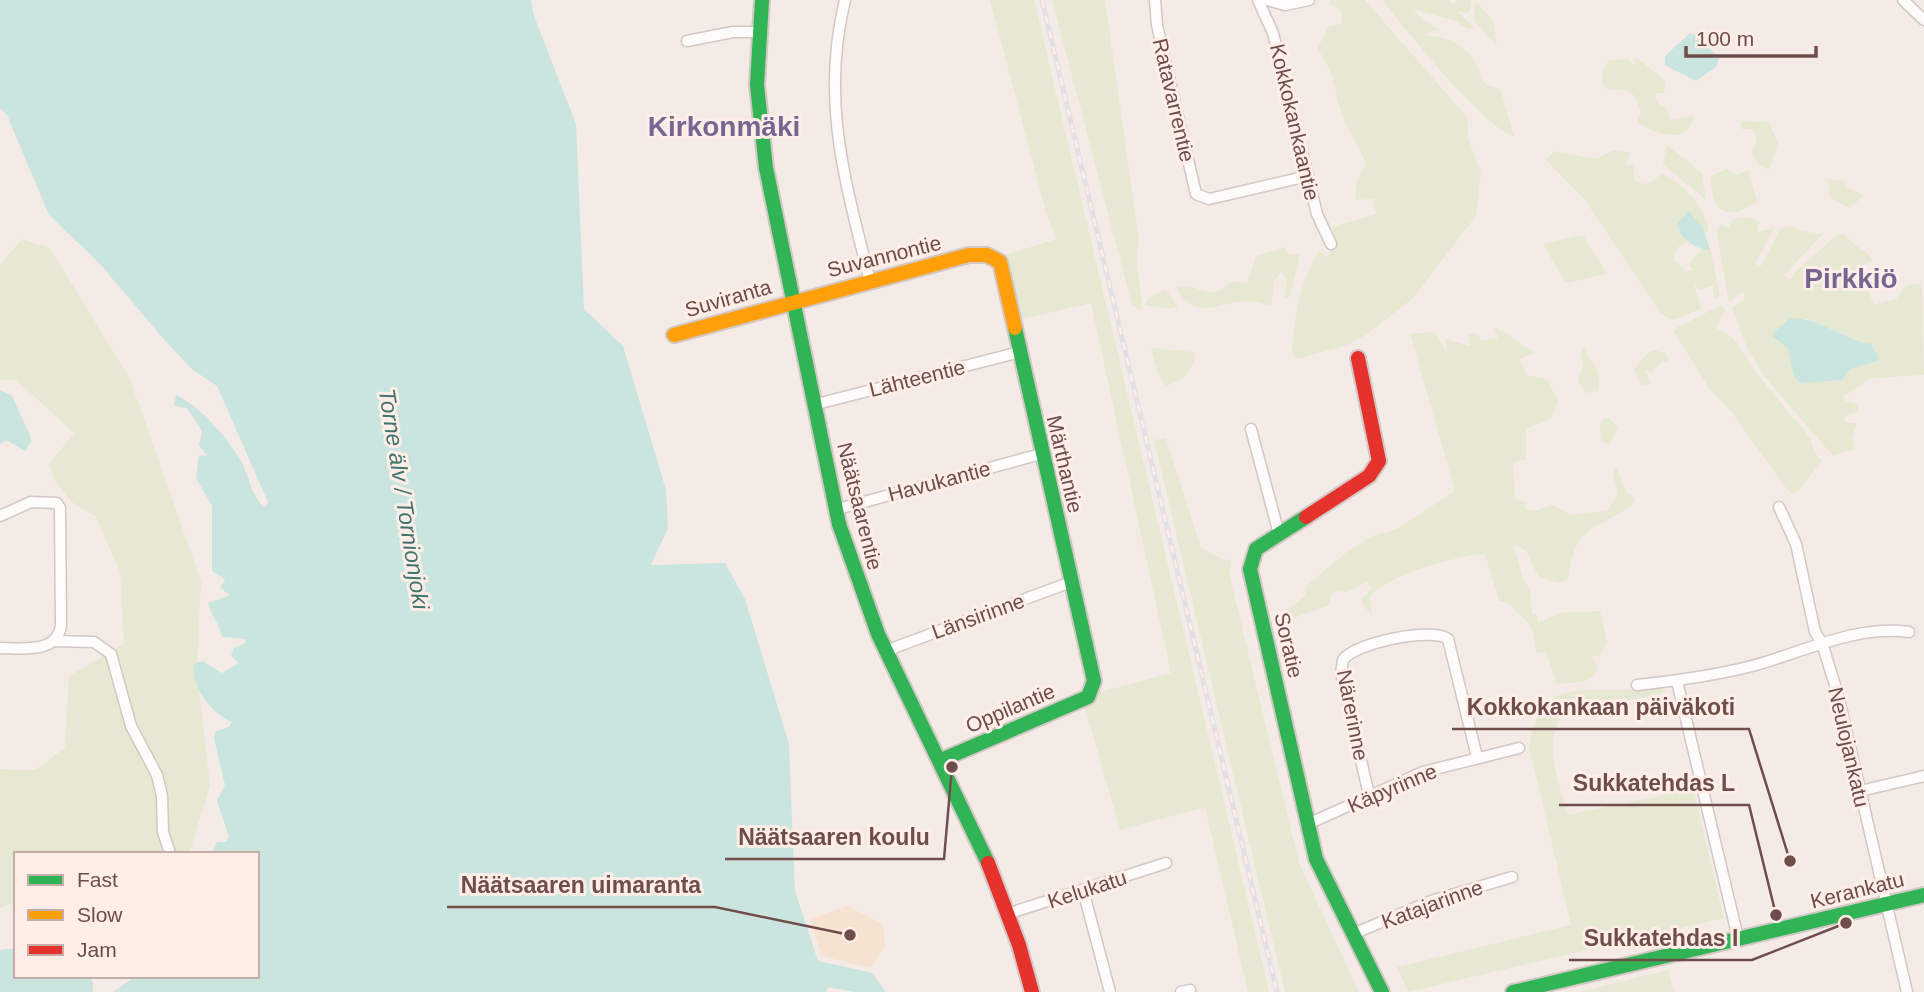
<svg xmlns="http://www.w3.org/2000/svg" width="1924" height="992" viewBox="0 0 1924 992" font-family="Arial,sans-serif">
	<rect width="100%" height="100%" fill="#f4ebe7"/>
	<!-- green -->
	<path fill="#e6e8d2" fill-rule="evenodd" d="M990 0H1034L1269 992H1248L1205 807 1120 830 1083 700 1093 694 1171 673 1091 303 1015 321 1001 256 1057 239 1047 216Z
		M1052 0H1105L1139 240C1133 265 1143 287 1141 311L1132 305Z
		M1331 0H1365L1467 117 1468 137 1481 174 1476 216 1413 298 1366 335 1347 345 1298 359 1292 354C1294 318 1300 282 1319 251L1327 257 1336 248 1332 227 1376 214 1373 199 1355 200 1357 181 1366 164C1360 146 1348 132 1342 115 1333 88 1336 73 1317 49L1329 26 1342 24 1341 10 1329 4Z
		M1382 0H1449L1454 5 1457 0H1471L1470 10 1466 13 1458 11 1474 28 1468 29 1455 21 1413 9 1423 20 1440 29 1427 33V36C1451 36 1470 48 1479 70 1480 75 1480 81 1486 84 1490 87 1496 87 1501 90L1514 137C1476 120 1411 35 1382 0Z
		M1475 0 1493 21 1497 46 1474 21Z
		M1634 56 1666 81 1664 93H1656L1655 97 1658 104 1667 108 1670 120 1693 116V120C1690 125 1687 132 1682 134 1669 138 1645 130 1637 121L1641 114C1633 86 1631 92 1606 89 1599 79 1602 68 1610 60L1627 59 1635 66Z
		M1741 121 1769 122 1778 143 1769 170 1758 165 1752 154C1753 144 1761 139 1752 129H1741Z
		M1667 145 1702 173 1706 200 1663 164Z
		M1614 150 1631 153 1624 166 1635 165 1633 179C1649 188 1649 184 1661 174 1683 182 1705 207 1709 230L1705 234 1692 214H1686L1677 223 1691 241 1678 247 1673 260 1686 271H1693L1689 264 1702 249H1710L1720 295 1714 300 1713 285 1700 290 1694 284 1701 309 1673 320 1661 314 1584 199 1546 160 1554 151 1596 159Z
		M1727 169 1736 175 1749 170 1757 202 1738 212H1727C1711 208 1712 190 1711 176Z
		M1828 179 1843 180 1846 188 1864 195 1850 208 1830 198Z
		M1751 217 1760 223 1757 226 1758 232 1774 228 1755 264 1761 266 1781 228 1794 226 1801 231 1823 234 1784 275 1791 281 1793 274 1838 234H1845C1852 246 1868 250 1873 261L1864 264 1870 278 1857 285 1869 293 1874 305 1897 298 1906 285 1919 283 1922 288 1924 375 1871 378 1843 397 1845 401 1858 404 1859 412 1847 415 1844 419 1847 423H1857L1852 438 1854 449 1833 456 1765 377 1747 348 1732 307 1743 301 1745 294 1742 292 1729 302 1716 229 1721 224 1730 228 1732 219ZM1808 319 1873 346 1879 357 1877 361 1850 369 1842 380 1801 383 1794 377 1788 349 1773 338 1777 329Z
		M1583 235 1607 274 1566 283 1543 244Z
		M22 239 50 248 130 379 201 581 197 671 210 786 189 854H16V902L0 908V769L35 770 65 748 69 676 124 644 120 572 96 517 72 502 55 481 49 464 74 433 16 380H0V265Z
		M1285 247 1288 255 1300 254 1290 297 1284 298 1287 280 1281 272 1274 281 1271 306C1264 304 1256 301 1249 301 1219 301 1195 324 1176 287 1201 280 1203 306 1233 281L1247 284 1256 256Z
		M1166 290 1178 307 1167 309 1145 305 1148 298Z
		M1721 305 1725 310 1716 328 1733 338 1756 373 1811 439 1814 451 1822 461 1798 491 1791 493 1786 488 1730 410 1710 390 1674 332 1678 327Z
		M1494 327C1513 335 1519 345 1535 352L1520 359 1526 375 1546 379 1558 400 1552 418 1526 429V459L1513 463 1515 499 1525 502V509L1534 511 1552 505 1572 515 1607 511 1618 493 1613 474 1616 466 1626 492 1635 498 1631 506C1589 534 1577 523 1568 579L1558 583 1538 576 1526 551 1518 546 1514 548 1524 581 1530 588 1532 614 1538 616V623L1560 613 1600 611 1607 643 1600 655 1592 657 1598 667C1593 685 1574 682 1557 684L1546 652 1536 653C1534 630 1534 628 1518 613 1510 606 1509 602 1499 601L1485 554C1460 555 1381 576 1369 599L1372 615 1362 604V598L1372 589 1367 582 1347 592 1337 591 1331 594 1329 605 1291 619 1285 612 1305 596 1306 586 1348 551 1372 536 1397 529 1455 491 1410 334 1434 332 1448 354 1445 339 1470 346 1468 333 1477 334 1481 340 1498 338Z
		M1586 346 1588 358C1599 365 1599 379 1598 391L1586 393 1578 381 1583 365 1580 353Z
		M1151 348 1193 352 1195 361 1183 379 1166 386 1158 374Z
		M1654 350 1665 353 1669 359 1665 363 1663 360 1651 373 1645 370 1651 384 1641 385 1634 369 1649 352Z
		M1604 417 1609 418 1618 427 1609 445 1601 442 1600 427Z
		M1166 438 1201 548 1222 559 1231 560 1229 573 1299 863 1359 992H1285L1154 440Z
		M1662 688 1665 691 1663 693 1565 714C1539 738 1561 785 1567 815L1693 789 1724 918 1408 992 1397 967 1571 925 1529 746C1540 686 1566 690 1618 690 1633 690 1647 687 1662 688Z
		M1668 970 1674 992H1579Z"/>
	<!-- sand -->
	<path fill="#f6e2d0" d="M847 906 883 924 885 946 870 968 822 956 810 919Z"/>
	<!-- water -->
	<path fill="#cae5df" d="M0 0H531L534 16 576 124 584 309 623 346 666 490 668 528 651 565 725 563 745 599 789 744 795 891 818 961 872 973 886 992H855L828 987 826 992H113L136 976H257V854H212L217 842H226L229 837 217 801 225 785 214 738 216 731 229 727 232 722C211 713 191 687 194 664L202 661 222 673 239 663 231 656 234 648 245 643 246 639 222 637C219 623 211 615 208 603L230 595 220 588 225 579 212 571V506L196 478 199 455 207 456 199 445 202 431 187 408 174 406 176 395C198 404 233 443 243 465 250 481 252 495 264 508L268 502 217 386 193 370 167 343 99 263 49 215 7 115 0 108Z
		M1690 33 1698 36 1719 58 1716 67 1696 81 1665 65V56Z
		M1689 211 1702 226 1710 249C1697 252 1678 237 1677 223Z
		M1790 318C1821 318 1843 339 1871 344L1879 357 1877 361 1850 369 1842 380 1801 383 1794 377 1788 349 1773 337V333Z
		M0 390 12 396 30 435 31 442 25 451 6 440 0 444Z
		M16 948V976H89L93 982V992H0V950Z"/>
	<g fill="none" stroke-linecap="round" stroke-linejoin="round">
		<defs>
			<path id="street" d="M845 0C820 103 846 183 870 282
				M1155 0 1157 25 1196 194 1209 199 1308 176
				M1258 0 1273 33 1317 214 1331 244
				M1267 0 1285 5 1309 0
				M1903 0 1924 20
				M687 41 733 32H758
				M813 405 1020 352
				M1251 429 1279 534
				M1779 507 1796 544 1815 632 1822 643 1838 695 1907 992
				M838 509 1041 454
				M0 516 31 502 57 503 60 508 61 624C59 654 22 648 0 648
				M54 641 94 642 111 654 131 726 157 775 162 796 163 832 169 850
				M887 653 896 647 1071 582
				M1677 681 1738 938
				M1637 685C1674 681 1712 676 1748 667 1800 654 1855 624 1909 632
				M1860 791 1924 776
				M1369 795 1341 673 1343 660C1354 643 1431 627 1448 639L1477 757
				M1308 824 1423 772 1519 748
				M1083 890 1110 992
				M1007 914 1166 863
				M1353 934 1431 901 1512 877
				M1181 992 1190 990"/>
			<path id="fast" d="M762 0 757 85 766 168 839 524 878 634 988 863
				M1306 517 1256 549 1250 569 1316 859 1382 992
				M939 761 1088 697 1094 681 1015 328
				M1513 992 1924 895"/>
			<path id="slow" d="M674 335 969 255H987L1000 262 1015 328"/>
			<path id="jam" d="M1306 517 1369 476 1379 461 1358 358
				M988 863 1019 945 1032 992"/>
		</defs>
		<!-- street casing -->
		<use href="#street" stroke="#d2c7c4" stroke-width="13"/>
		<!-- fast casing -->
		<use href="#fast" stroke="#d3c7c4" stroke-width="18"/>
		<!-- slow casing -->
		<use href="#slow" stroke="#d3c7c4" stroke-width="18"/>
		<!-- jam casing -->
		<use href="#jam" stroke="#d3c7c4" stroke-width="18"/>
		<!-- street -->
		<use href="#street" stroke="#fdfcfb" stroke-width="10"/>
		<!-- fast -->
		<use href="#fast" stroke="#30b455" stroke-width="14"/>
		<!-- slow -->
		<use href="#slow" stroke="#ff9f0a" stroke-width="14"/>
		<!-- jam -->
		<use href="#jam" stroke="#e5322d" stroke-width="14"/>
		<defs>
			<path id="rail" d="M1042 0 1277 992"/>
		</defs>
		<!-- rail casing -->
		<use href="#rail" stroke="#e2e0e4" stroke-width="5"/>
		<!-- rail -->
		<use href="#rail" stroke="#feeee7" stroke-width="2.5" stroke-dasharray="8" stroke-linecap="butt"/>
	</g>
	<g text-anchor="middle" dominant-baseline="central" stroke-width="6" stroke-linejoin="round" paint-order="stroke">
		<!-- street labels -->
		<g font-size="21" fill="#6f4d4a" stroke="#feeee7">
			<text transform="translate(1174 100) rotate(77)">Ratavarrentie</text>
			<text transform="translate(1295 122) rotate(77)">Kokkokankaantie</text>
			<text transform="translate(884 256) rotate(-14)">Suvannontie</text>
			<text transform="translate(728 298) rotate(-16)">Suviranta</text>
			<text transform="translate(917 378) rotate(-14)">Lähteentie</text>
			<text transform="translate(1065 464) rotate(77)">Märthantie</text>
			<text transform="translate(939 481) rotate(-15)">Havukantie</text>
			<text transform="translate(860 506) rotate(76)">Näätsaarentie</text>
			<text transform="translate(978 616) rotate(-20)">Länsirinne</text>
			<text transform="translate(1289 645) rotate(77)">Soratie</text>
			<text transform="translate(1010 708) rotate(-23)">Oppilantie</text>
			<text transform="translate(1353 715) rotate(79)">Närerinne</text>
			<text transform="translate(1849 747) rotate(77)">Neulojankatu</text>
			<text transform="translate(1392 788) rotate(-23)">Käpyrinne</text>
			<text transform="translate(1087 889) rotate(-18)">Kelukatu</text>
			<text transform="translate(1857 890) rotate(-14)">Kerankatu</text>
			<text transform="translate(1432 904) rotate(-20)">Katajarinne</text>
		</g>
		<!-- water labels -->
		<g font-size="23" font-style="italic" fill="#40746f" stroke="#feeee7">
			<text transform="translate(404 499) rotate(81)">Torne älv / Tornionjoki</text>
		</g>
		<!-- district labels -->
		<g font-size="28" font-weight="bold" fill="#776692" stroke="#feeee7">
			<text x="724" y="126">Kirkonmäki</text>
			<text x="1851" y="278">Pirkkiö</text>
		</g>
	</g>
	<!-- callouts -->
	<path fill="none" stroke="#6f4d4a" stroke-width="2.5" d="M1790 861L1749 729H1452M1776 915L1749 805H1559M952 767L944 859H725M850 935L715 907H447M1846 923L1752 960H1569"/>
	<g fill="#6f4d4a" stroke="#feeee7" stroke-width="2.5">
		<circle cx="1790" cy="861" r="7"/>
		<circle cx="1776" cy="915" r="7"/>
		<circle cx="952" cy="767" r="7"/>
		<circle cx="850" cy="935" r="7"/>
		<circle cx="1846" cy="923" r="7"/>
	</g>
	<g font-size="23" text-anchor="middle" font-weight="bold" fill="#6f4d4a" stroke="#feeee7" stroke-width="6" stroke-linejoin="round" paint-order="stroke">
		<text x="1601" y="715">Kokkokankaan päiväkoti</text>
		<text x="1654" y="791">Sukkatehdas L</text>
		<text x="834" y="845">Näätsaaren koulu</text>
		<text x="581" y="893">Näätsaaren uimaranta</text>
		<text x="1661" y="946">Sukkatehdas I</text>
	</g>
	<!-- legend -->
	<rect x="14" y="852" width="245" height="126" fill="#feeee7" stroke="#c5aea8" stroke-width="2"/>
	<rect x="28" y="875" width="35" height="10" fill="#30b455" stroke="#c5aea8" stroke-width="2"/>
	<text x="77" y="887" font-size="21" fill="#6f4d4a">Fast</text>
	<rect x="28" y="910" width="35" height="10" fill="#ff9f0a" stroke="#c5aea8" stroke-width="2"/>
	<text x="77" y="922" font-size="21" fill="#6f4d4a">Slow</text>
	<rect x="28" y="945" width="35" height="10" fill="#e5322d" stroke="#c5aea8" stroke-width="2"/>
	<text x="77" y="957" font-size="21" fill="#6f4d4a">Jam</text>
	<!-- scale -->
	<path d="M1686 46v10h130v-10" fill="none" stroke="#6f4d4a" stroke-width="3.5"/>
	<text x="1696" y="46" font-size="21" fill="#6f4d4a" stroke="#feeee7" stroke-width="5" paint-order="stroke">100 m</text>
</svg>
